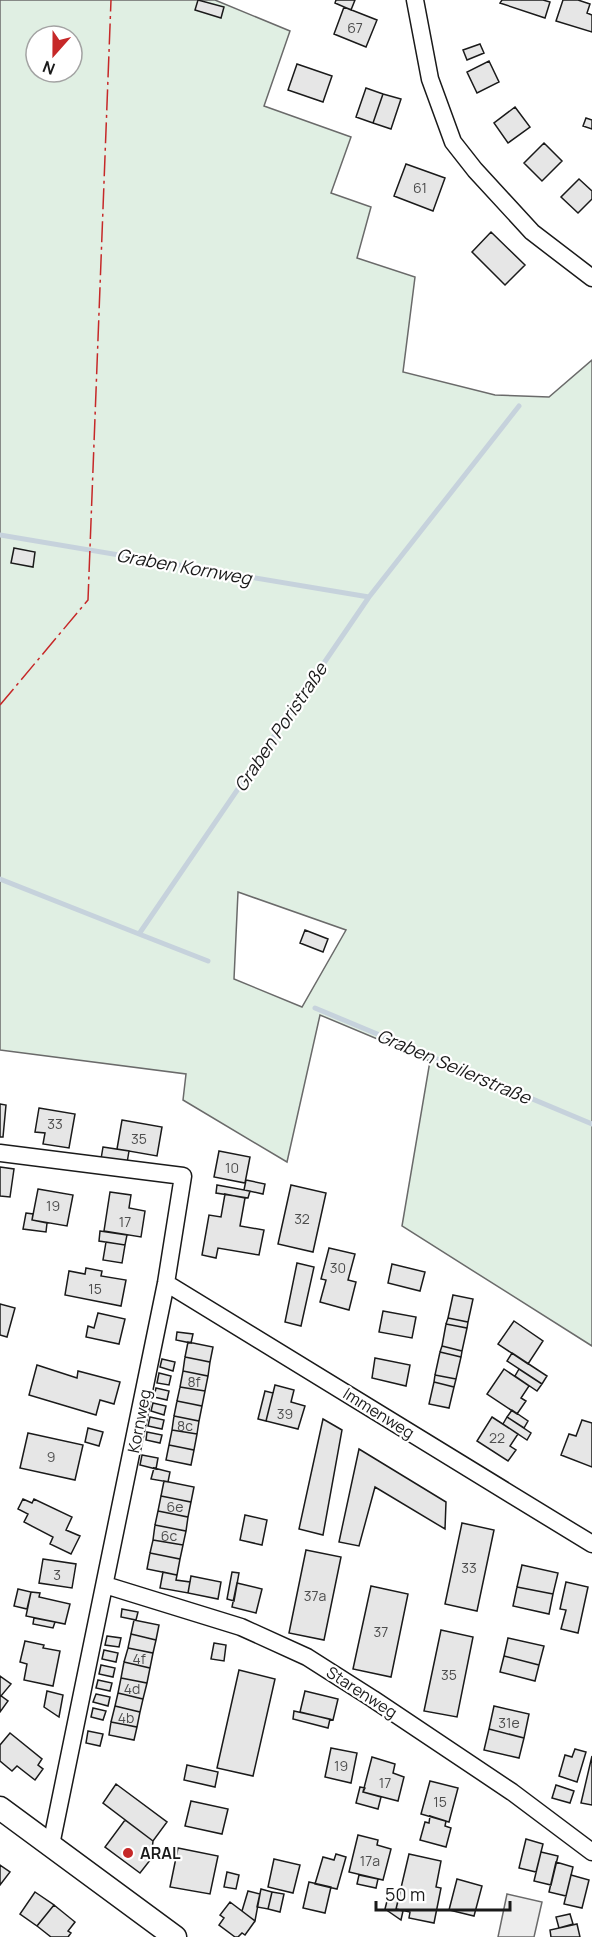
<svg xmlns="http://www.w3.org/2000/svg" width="592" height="1937" viewBox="0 0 592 1937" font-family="Manrope,sans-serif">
	<rect width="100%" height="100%" fill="#fff"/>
	<!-- green -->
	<path fill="#e0efe3" stroke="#6a6a6a" stroke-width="1.5" fill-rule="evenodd" d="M0 0H215L290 31 264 106 351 137 331 193 371 207 357 258 415 277 403 372 495 395 549 397 592 360V1346L402 1226 430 1061 320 1015 287 1162 183 1100 186 1074 0 1050ZM36 36H72V72H36ZM238 892 346 930 302 1007 234 979Z"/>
	<!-- parking -->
	<path fill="#ededed" stroke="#6a6a6a" stroke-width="1.5" d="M507 1894 542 1902 534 1937H498Z"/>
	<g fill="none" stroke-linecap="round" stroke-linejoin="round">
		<!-- stream -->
		<path stroke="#c6d2dc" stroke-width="5" d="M0 535 369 597
			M0 879 139 934 369 597 519 406
			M139 934 208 961
			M315 1008 592 1124"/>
	</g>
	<!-- building -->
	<path fill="#e6e6e6" stroke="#1a1a1a" stroke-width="1.5" d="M198 0 224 7 221 18 195 10Z
		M336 0H355L351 10 335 3Z
		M502 0H543L550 2 545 18 500 3Z
		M563 0H578L590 4 587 13 592 15V32L556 21Z
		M344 7 377 20 366 47 334 34Z
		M480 44 484 53 467 60 463 50Z
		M489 61 499 82 477 93 467 72Z
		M297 64 332 76 323 102 288 90Z
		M366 88 383 94 373 123 356 117Z
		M383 94 401 99 391 129 373 123Z
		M515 107 530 127 508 143 494 123Z
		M586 118 592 120V129L583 126Z
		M544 143 562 161 542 181 524 163Z
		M406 164 445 178 433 211 394 196Z
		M579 179 592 191V199L578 213 561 197Z
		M491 232 525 265 505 285 472 252Z
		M14 548 35 552 33 567 11 563Z
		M305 930 328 939 323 952 300 943Z
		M0 1104 6 1105 3 1137H0Z
		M39 1108 75 1114 69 1148 43 1144 45 1133 35 1132Z
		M122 1120 162 1127 157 1156 117 1149Z
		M103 1147 129 1151 127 1163 101 1159Z
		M219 1151 250 1157 245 1183 214 1177Z
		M0 1167 14 1169 10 1197 0 1196Z
		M246 1180 265 1184 263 1194 244 1190Z
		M217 1185 250 1191 248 1198 216 1193Z
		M291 1185 326 1193 313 1252 278 1244Z
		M38 1189 73 1195 67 1226 32 1220Z
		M110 1192 131 1195 129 1208 145 1211 141 1237 104 1231Z
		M225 1194 245 1198 240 1226 264 1230 259 1255 218 1248 216 1258 202 1255 209 1215 221 1217Z
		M26 1213 33 1214 32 1220 47 1223 46 1232 23 1229Z
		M100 1231 127 1235 125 1245 99 1241Z
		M106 1242 125 1245 122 1263 103 1260Z
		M329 1248 355 1254 348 1280 356 1282 349 1310 320 1302 326 1280 321 1279Z
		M297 1263 314 1267 301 1326 285 1322Z
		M392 1264 425 1272 420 1291 388 1283Z
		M86 1268 102 1271 101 1276 126 1280 121 1306 65 1295 69 1271 85 1274Z
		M453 1295 473 1299 468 1322 448 1318Z
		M0 1304 15 1308 7 1337 0 1335Z
		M383 1311 416 1317 412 1338 379 1332Z
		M98 1313 125 1319 119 1344 86 1337 88 1326 94 1328Z
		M448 1318 468 1322 467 1328 446 1324Z
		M514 1321 543 1341 528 1364 498 1344Z
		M446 1324 467 1328 462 1351 442 1346Z
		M177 1332 193 1334 191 1343 176 1340Z
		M188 1342 213 1347 210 1362 185 1357Z
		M442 1346 462 1351 461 1357 440 1352Z
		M440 1352 461 1357 456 1379 435 1375Z
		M512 1353 547 1376 542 1384 507 1361Z
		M185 1357 210 1362 208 1376 183 1371Z
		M375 1358 410 1365 406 1386 372 1378Z
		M162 1359 175 1362 173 1371 160 1367Z
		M37 1365 77 1378 78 1371 120 1382 114 1404 100 1400 96 1415 29 1395Z
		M504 1369 529 1386 521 1398 526 1401 517 1414 487 1394Z
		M519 1369 542 1384 537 1391 515 1376Z
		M183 1371 208 1376 205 1391 180 1387Z
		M159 1373 171 1376 169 1385 157 1383Z
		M435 1375 456 1379 454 1387 434 1382Z
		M434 1382 454 1387 449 1408 429 1404Z
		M275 1385 294 1390 291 1402 305 1406 298 1429 266 1421Z
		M180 1387 205 1391 202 1406 177 1401Z
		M156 1388 169 1391 167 1400 154 1397Z
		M265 1391 273 1393 266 1421 258 1419Z
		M177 1401 202 1406 199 1421 174 1416Z
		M153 1403 166 1406 164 1415 151 1411Z
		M512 1410 528 1421 524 1428 507 1417Z
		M174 1416 199 1421 197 1434 172 1430Z
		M150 1417 164 1420 162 1429 148 1426Z
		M492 1417 518 1434 510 1446 516 1450 508 1461 477 1441Z
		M507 1417 531 1433 527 1440 503 1424Z
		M323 1419 342 1430 323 1535 299 1529Z
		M582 1420 592 1423V1467L561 1455 569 1434 576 1436Z
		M88 1428 103 1432 99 1446 85 1442Z
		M172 1430 197 1434 194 1450 169 1445Z
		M147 1432 162 1435 160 1443 146 1440Z
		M28 1433 83 1445 75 1480 20 1468Z
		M169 1445 194 1450 191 1465 166 1460Z
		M359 1449 446 1502 445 1529 375 1487 359 1546 339 1542Z
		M142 1455 158 1458 156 1469 140 1465Z
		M154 1468 170 1472 168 1482 151 1479Z
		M164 1481 194 1487 191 1502 161 1496Z
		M161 1496 191 1502 188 1517 158 1511Z
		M23 1499 32 1503 34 1499 72 1517 66 1530 80 1536 71 1554 50 1544 53 1537 24 1522 28 1514 18 1509Z
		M158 1511 188 1517 186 1531 155 1525Z
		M245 1515 267 1520 262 1545 240 1540Z
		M462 1523 494 1530 477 1611 445 1604Z
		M155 1525 186 1531 183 1545 153 1540Z
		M153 1540 183 1545 180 1559 150 1553Z
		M306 1550 341 1557 324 1640 289 1633Z
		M150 1553 180 1559 177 1575 147 1569Z
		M43 1559 76 1564 72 1588 39 1583Z
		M522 1565 558 1573 553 1594 517 1587Z
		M163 1572 177 1575 176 1580 190 1582 188 1593 160 1588Z
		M232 1572 239 1573 234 1601 227 1599Z
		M191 1576 221 1582 218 1599 188 1593Z
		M566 1582 588 1587 578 1633 561 1629 566 1610 560 1609Z
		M237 1583 262 1589 256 1613 232 1607Z
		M371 1586 408 1594 391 1677 353 1669Z
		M517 1587 553 1594 549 1614 513 1606Z
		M18 1589 31 1592 27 1609 14 1606Z
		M31 1592 40 1593 39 1597 70 1604 65 1624 26 1616Z
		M122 1609 138 1612 136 1620 121 1617Z
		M34 1618 55 1622 53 1628 33 1624Z
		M134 1620 159 1625 156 1640 131 1634Z
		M441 1630 473 1637 457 1717 424 1711Z
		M131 1634 156 1640 153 1653 128 1648Z
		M107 1636 121 1638 119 1647 105 1645Z
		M508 1638 544 1646 539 1665 504 1656Z
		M25 1641 44 1645 43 1648 60 1651 53 1686 24 1680 27 1664 20 1662Z
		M214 1643 226 1645 224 1661 211 1659Z
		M128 1648 153 1653 150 1668 124 1662Z
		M104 1650 118 1653 116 1662 102 1659Z
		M504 1656 539 1665 535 1681 500 1672Z
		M124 1662 150 1668 147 1683 121 1678Z
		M101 1665 115 1668 113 1677 99 1674Z
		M239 1670 275 1679 253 1776 217 1768Z
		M0 1676 11 1684 1 1696 0 1695Z
		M121 1678 147 1683 143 1699 118 1693Z
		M98 1680 112 1683 110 1691 96 1688Z
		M47 1691 63 1695 59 1717 44 1707Z
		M305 1691 338 1699 333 1720 300 1712Z
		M118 1693 143 1699 140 1712 115 1706Z
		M96 1694 110 1697 108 1706 93 1702Z
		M0 1695 8 1701 0 1712Z
		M115 1706 140 1712 137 1727 111 1722Z
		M494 1706 529 1714 524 1738 489 1729Z
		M93 1708 106 1711 103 1720 91 1717Z
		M294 1711 330 1719 328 1728 293 1719Z
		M111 1722 137 1727 134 1740 109 1735Z
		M489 1729 524 1738 519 1758 484 1750Z
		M88 1731 103 1734 100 1746 86 1743Z
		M10 1733 42 1759 38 1765 43 1769 35 1780 17 1766 12 1771 0 1761V1745Z
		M331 1748 357 1753 351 1783 325 1777Z
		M575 1749 586 1752 577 1782 559 1776 565 1755 572 1757Z
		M592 1756V1805L581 1803Z
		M372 1757 395 1764 393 1773 404 1777 398 1801 363 1792Z
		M187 1765 218 1772 215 1787 184 1780Z
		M430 1781 458 1788 449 1822 421 1814Z
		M116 1784 167 1822 153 1841 103 1803Z
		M556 1785 574 1791 570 1803 552 1798Z
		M360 1787 365 1788 363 1792 381 1797 378 1809 356 1803Z
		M191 1801 228 1809 222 1834 185 1826Z
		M430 1816 446 1821 445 1826 451 1828 446 1847 420 1840 425 1822 429 1823Z
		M125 1820 153 1841 151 1859 140 1873 105 1847Z
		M358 1835 378 1840 377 1845 391 1849 383 1880 349 1872Z
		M526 1839 543 1844 536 1872 519 1868Z
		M178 1848 218 1856 210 1894 170 1887Z
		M541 1852 558 1856 551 1885 534 1881Z
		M336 1854 346 1857 337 1889 315 1884 323 1857 334 1860Z
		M409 1854 441 1861 436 1887 441 1888 434 1923 409 1918 410 1912 396 1909Z
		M274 1859 300 1865 293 1893 268 1887Z
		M556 1862 573 1867 566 1896 549 1892Z
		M0 1865 10 1872 0 1885Z
		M227 1872 239 1875 236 1889 224 1887Z
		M359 1875 378 1879 376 1888 357 1884Z
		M571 1875 589 1880 582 1908 564 1904Z
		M457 1879 482 1886 474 1916 449 1910Z
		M309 1882 331 1887 325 1913 303 1908Z
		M261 1889 272 1892 268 1909 257 1907Z
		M390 1889 400 1893 396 1909 403 1911 401 1920 385 1909Z
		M248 1891 260 1894 255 1921 242 1911Z
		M35 1892 54 1905 37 1926 20 1914Z
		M272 1892 284 1894 280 1912 268 1909Z
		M230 1902 255 1921 245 1935 242 1933 238 1937H235L219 1925 224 1918 220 1915Z
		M54 1905 75 1922 68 1931 71 1933 68 1937H51L37 1926Z
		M570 1914 573 1924 559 1928 556 1917Z
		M577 1924 580 1937H551L550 1930Z"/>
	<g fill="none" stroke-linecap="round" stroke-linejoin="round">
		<defs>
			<path id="street" d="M415 0 430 79 453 142 475 170 532 232 592 278
				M0 1153 183 1176 166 1283 51 1845
				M166 1283 592 1544
				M105 1585 241 1627 307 1657 373 1699 512 1792 592 1852"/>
			<path id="secondary" d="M0 1808 175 1937"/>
		</defs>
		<!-- street casing -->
		<use href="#street" stroke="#1a1a1a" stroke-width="19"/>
		<!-- secondary casing -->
		<use href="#secondary" stroke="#1a1a1a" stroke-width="25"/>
		<!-- street -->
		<use href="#street" stroke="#fff" stroke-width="16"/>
		<!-- secondary -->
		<use href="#secondary" stroke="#fff" stroke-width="22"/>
		<!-- power -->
		<path stroke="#c62828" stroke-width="1.5" stroke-dasharray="21 4.5 3 4.5" stroke-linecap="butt" d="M0 705 88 600 111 0"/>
	</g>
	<!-- markers -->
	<circle fill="#c62828" stroke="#fff" stroke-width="2" cx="128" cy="1853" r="6"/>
	<g text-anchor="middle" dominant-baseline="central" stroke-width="4.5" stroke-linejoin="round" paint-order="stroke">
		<!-- number labels -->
		<g font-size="14" fill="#4d4d4d">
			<text x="355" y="27">67</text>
			<text x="420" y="187">61</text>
			<text x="55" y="1123">33</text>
			<text x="139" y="1138">35</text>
			<text x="232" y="1167">10</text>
			<text x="53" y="1205">19</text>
			<text x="302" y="1218">32</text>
			<text x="125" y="1221">17</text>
			<text x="338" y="1267">30</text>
			<text x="95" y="1288">15</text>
			<text x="194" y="1381">8f</text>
			<text x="285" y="1413">39</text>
			<text x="185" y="1425">8c</text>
			<text x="497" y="1437">22</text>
			<text x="51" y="1456">9</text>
			<text x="175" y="1506">6e</text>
			<text x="169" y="1535">6c</text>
			<text x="469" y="1567">33</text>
			<text x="57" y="1574">3</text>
			<text x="315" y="1595">37a</text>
			<text x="381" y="1631">37</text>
			<text x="139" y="1658">4f</text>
			<text x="449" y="1674">35</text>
			<text x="132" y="1688">4d</text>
			<text x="126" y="1717">4b</text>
			<text x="509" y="1722">31e</text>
			<text x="341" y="1765">19</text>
			<text x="385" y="1782">17</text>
			<text x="440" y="1801">15</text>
			<text x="370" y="1860">17a</text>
		</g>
		<!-- street labels -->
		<g font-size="16" fill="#1a1a1a" stroke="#fff">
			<text transform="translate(379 1413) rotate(32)">Immenweg</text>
			<text transform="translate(139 1421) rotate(-79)">Kornweg</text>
			<text transform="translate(362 1692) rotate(33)">Starenweg</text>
		</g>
		<!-- poi labels -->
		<g font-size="16" font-weight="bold" fill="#1a1a1a" stroke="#fff" text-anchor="start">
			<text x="140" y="1853">ARAL</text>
		</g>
		<!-- water labels -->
		<g font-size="18" font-style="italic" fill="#1a1a1a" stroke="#fff">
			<text transform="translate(184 566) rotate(10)">Graben Kornweg</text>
			<text transform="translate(280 727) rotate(-56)">Graben Poristraße</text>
			<text transform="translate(454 1066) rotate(23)">Graben Seilerstraße</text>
		</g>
	</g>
	<!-- north arrow -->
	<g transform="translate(54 54) rotate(201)"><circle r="28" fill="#ffffff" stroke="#a3a3a3" stroke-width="1.5"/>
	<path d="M0-4.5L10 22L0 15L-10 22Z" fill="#c62828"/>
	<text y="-9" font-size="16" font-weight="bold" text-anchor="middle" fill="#1a1a1a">N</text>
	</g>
	<!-- scale -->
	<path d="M376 1901v9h134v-9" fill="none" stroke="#1a1a1a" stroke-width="3"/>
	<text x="385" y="1901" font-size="18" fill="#1a1a1a" stroke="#ffffff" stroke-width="4.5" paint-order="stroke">50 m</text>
</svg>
